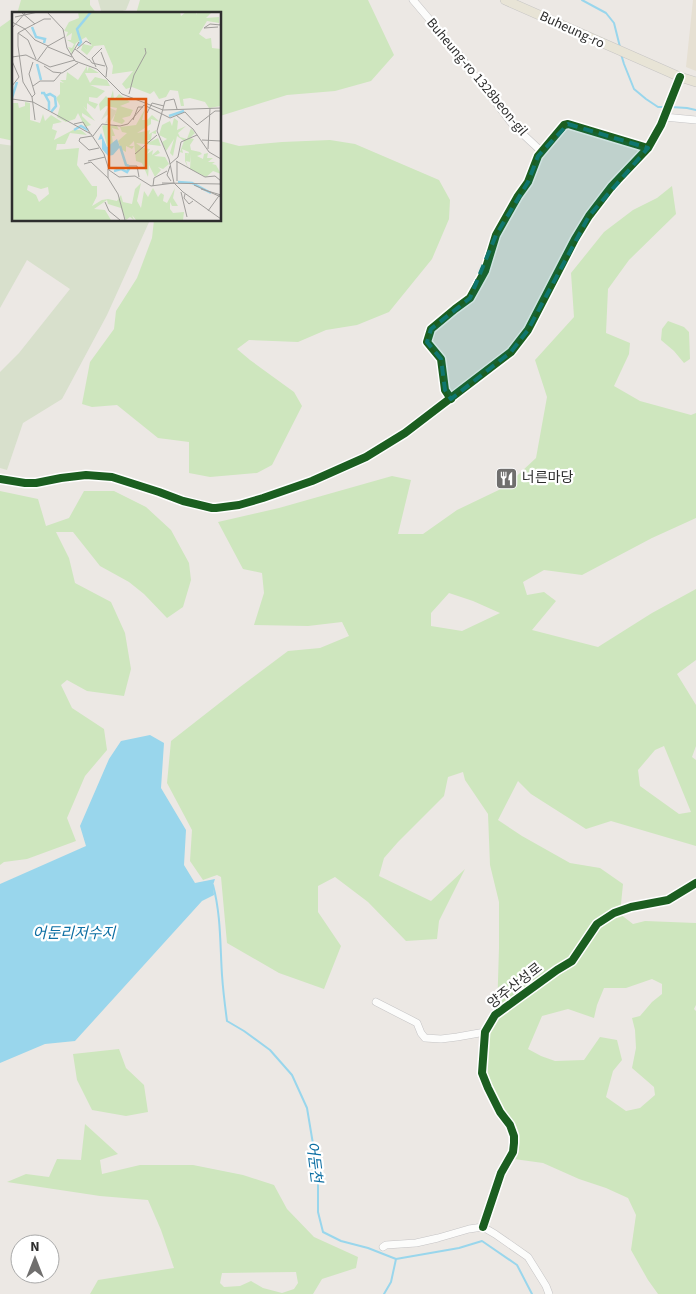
<svg xmlns="http://www.w3.org/2000/svg" width="696" height="1294" viewBox="0 0 696 1294" font-family="'Source Sans 3','Noto Sans KR',sans-serif">
	<rect width="100%" height="100%" fill="#ece8e4"/>
	<!-- education -->
	<path fill="#e6e0d3" d="M693 0H696V71L686 67Z"/>
	<!-- green -->
	<path fill="#cee6be" fill-rule="evenodd" d="M21 0H90V5L97 14H17Z
		M140 0H368L394 55 371 81 335 91 287 95 220 116V14H136Z
		M14 17V141L0 138V27Z
		M330 140 355 144 439 180 450 200 449 219 432 259 389 312 357 325 326 330 298 342 249 340 237 349 250 360 294 392 302 406 272 465 257 473 210 477 189 473V442L158 438 117 405 92 407 82 404 90 362 114 329 116 311 137 278 152 238 154 220H220V141L239 146 282 142Z
		M672 186 676 214 629 260 608 289 606 333 630 343 629 354 614 386 640 401 691 415 696 413V518L652 538 582 575 544 570 523 582 527 595 544 592 556 601 532 630 598 647 652 613 696 589V660L677 674 696 705V746L692 757 696 760V846L611 821 586 829 531 794 518 781 498 820 522 836 570 863 600 868 623 884 620 914 633 924 645 921 696 923V1005L694 1009 696 1011V1294H658L648 1280 631 1250 636 1215 628 1198 606 1188 579 1179 543 1163 514 1159 519 1151 517 1128 499 1101 486 1076 488 1034 497 1013 499 948V902L490 865 488 814 465 780 463 772 448 777 444 796 398 842 384 858 379 876 431 901 465 869 439 921 437 939 406 941 368 902 335 877 318 886V912L341 946 324 989 279 973 227 943 221 877 217 875 203 880 190 861 192 830 167 783 171 741 240 687 288 651 320 648 349 636 342 622 308 626 254 625 264 593 262 573 243 569 218 522 279 508 392 476 411 480 398 534H423L457 510 505 487 536 458 547 397 535 360 574 317 571 273 604 232 633 210 657 198ZM449 593 473 601 500 613 462 631 431 626V613ZM664 746 691 812 679 814 640 786 638 770 655 750ZM652 979 662 984V994L652 1002 640 1016 632 1018 635 1030 636 1048 632 1068 654 1087 655 1095 640 1108 626 1111 606 1097 613 1071 622 1060 617 1040 600 1037 584 1060 555 1061 541 1056 528 1049 542 1016 568 1009 594 1018 597 1005 604 988H626Z
		M668 321 684 327 689 332 690 359 684 363 674 351 661 340 662 329Z
		M0 491 38 499 46 526 69 518 84 491H114L146 507 171 530 189 563 191 580 183 607 167 618 144 594 129 582 100 566 73 532H56L69 558 75 583 111 602 125 633 131 669 124 696 87 691 67 680 61 685 72 708 104 729 107 750 85 776 67 818 76 841 27 859 4 862 0 865Z
		M119 1049 126 1068 144 1085 148 1112 126 1116 92 1110 77 1080 73 1054Z
		M85 1124 118 1154 100 1160 102 1174 140 1165H193L243 1175 274 1185 287 1209 314 1237 358 1257 356 1268 322 1279 313 1294H90L98 1280 174 1268 161 1230 148 1200 100 1196 7 1182 26 1174 49 1177 57 1159 81 1160ZM222 1273 296 1272 298 1283 294 1289 282 1293 263 1288 251 1281 240 1286 224 1287 220 1283Z"/>
	<!-- cemetery -->
	<path fill="#d8e0cc" d="M98 0H130L126 10 111 14H102Z
		M0 144 14 146V220H150L107 315 62 399 23 423 7 470 0 468V372L19 353 70 289 27 260 0 308Z"/>
	<!-- water -->
	<path fill="#99d6ec" d="M150 735 164 743 161 788 186 830 184 865 195 883 215 879 213 885 214 895 202 901 75 1041 45 1044 0 1063V884L86 846 80 826 109 759 121 741Z"/>
	<g fill="none" stroke-linecap="round" stroke-linejoin="round">
		<!-- stream -->
		<path stroke="#99d6ec" stroke-width="2" d="M582 0 606 13 614 23 620 47
			M621 54 624 64 634 89 646 99 658 107H666
			M671 107 687 108 696 110
			M213 885C221 915 220 944 222 975 223 990 225 1006 227 1021L244 1031 270 1050 292 1075 307 1108 314 1150 318 1184V1212L323 1232 341 1241 368 1248 396 1259 459 1248 482 1241 517 1265 532 1294
			M384 1294 391 1282 396 1259"/>
		<defs>
			<path id="minor" d="M413 0 463 59 468 69 478 79 513 125 542 152
				M664 117 696 120
				M451 399 445 390 441 359 427 342 431 329 455 309 470 298 485 271 496 235 518 196 528 182 538 156 564 125 568 124 648 148
				M0 479 25 483H36L61 478 86 475 112 477 159 492 183 501 212 508H216L239 505 263 498 312 481 366 457 405 433 511 352 528 330 575 239 589 216 612 186 648 148 661 125 680 77
				M376 1002 417 1023 421 1033 425 1038 441 1039 457 1037 485 1032
				M483 1227 501 1173 513 1152 514 1143V1136L510 1125 500 1112 488 1088 482 1073 485 1032 495 1015 557 970 572 961 597 924 614 913 631 907 668 900 696 883
				M383 1247 386 1245 416 1243 438 1238 469 1229 483 1227 495 1234 528 1257 546 1286 549 1294"/>
			<path id="major" d="M505 0 680 77 696 82"/>
		</defs>
		<!-- minor casing -->
		<use href="#minor" stroke="#c5c4c5" stroke-width="8"/>
		<!-- major casing -->
		<use href="#major" stroke="#c6c5c4" stroke-width="10"/>
		<!-- minor -->
		<use href="#minor" stroke="#fcfcfb" stroke-width="7"/>
		<!-- major -->
		<use href="#major" stroke="#e8e4d6" stroke-width="9"/>
		<defs>
			<path id="cycleway" d="M451 399 445 390 441 359 427 342 431 329 455 309 470 298 485 271 496 235 518 196 528 182 538 156 564 125 568 124 648 148
				M0 479 25 483H36L61 478 86 475 112 477 159 492 183 501 212 508H216L239 505 263 498 312 481 366 457 405 433 511 352 528 330 575 239 589 216 612 186 648 148 661 125 680 77
				M483 1227 501 1173 513 1152 514 1143V1136L510 1125 500 1112 488 1088 482 1073 485 1032 495 1015 557 970 572 961 597 924 614 913 631 907 668 900 696 883"/>
		</defs>
		<!-- cycleway casing -->
		<use href="#cycleway" stroke="#fff" stroke-width="11"/>
		<!-- cycleway -->
		<use href="#cycleway" stroke="#1b5e20" stroke-width="8"/>
	</g>
	<!-- marked area -->
	<path fill="#0f766e" fill-opacity="0.2" stroke="#0f766e" stroke-width="4" stroke-dasharray="10 6" stroke-linejoin="round" d="M568 124 648 148 589 216 528 330 511 352 451 399 445 390 441 359 427 342 431 329 470 298 496 235 528 182 538 156Z"/>
	<!-- icons -->
	<defs>
		<symbol id="restaurant-square" viewBox="-11 -11 22 22"><rect x="-9" y="-9" width="18" height="18" rx="4" fill="#706f6e" stroke="#fff"/><path d="M-5-6h1v4h1v-4h1v4h1v-4h1v5L-1.5 .5V6h-2V.5L-5-1ZM5-6V6H3V1.5H1.5Q1.5-4 5-6Z" fill="#fff"/></symbol>
	</defs>
	<g fill-rule="evenodd">
		<use href="#restaurant-square" x="494" y="466" width="25" height="25"/>
	</g>
	<g text-anchor="middle" dominant-baseline="central" stroke-width="4.5" stroke-linejoin="round" paint-order="stroke">
		<!-- street labels -->
		<g font-size="14" fill="#2e2e2e" stroke="#fff">
			<text transform="translate(572 30) rotate(25)">Buheung-ro</text>
			<text transform="translate(477 77) rotate(50)">Buheung-ro 1328beon-gil</text>
			<text transform="translate(515 986) rotate(-38)">양주산성로</text>
		</g>
		<!-- poi labels -->
		<g font-size="14" fill="#2e2e2e" stroke="#fff" text-anchor="start">
			<text x="522" y="478">너른마당</text>
		</g>
		<!-- water labels -->
		<g font-size="15" font-style="italic" fill="#0d6fa3" stroke="#fff">
			<text x="74" y="933">어둔리저수지</text>
			<text transform="translate(314 1162) rotate(83)">어둔천</text>
		</g>
	</g>
	<!-- overview -->
	<g transform="translate(12 12)">
		<rect width="209" height="209" fill="#ece8e4"/>
		<path d="M66 0H168L169 4 174 0H184L185 3V0H200L194 6 207 5V11L195 9 187 22 194 27 199 26 200 36 209 37V94L197 96 193 90 178 86 171 87 172 94H169L166 79 158 78 154 85 147 87 142 79 138 82 120 75 114 77 110 72 121 59 100 62 101 54 92 33 82 34 75 43 69 38 71 32 80 34 74 25 64 31 60 42 56 35 60 36 62 32 55 28H59L60 21 54 25 56 20 52 19 57 10 67 6ZM75 54V59L77 55 87 61H73L78 71 83 65 95 68 98 74 78 73 93 79 85 86 77 85V89L86 92 83 97 75 91V98L71 94 83 109 70 101V104L79 113 73 115 66 101 63 107 54 110 45 105 48 94 44 86 48 82V70L52 71 48 68H54L55 60 66 68ZM101 78 102 88 107 82 118 90 108 94 121 98 118 104 110 106 113 109 110 112 101 109 105 96 94 94 88 99 87 92 94 84 98 88ZM13 90 18 91V108L28 111 31 102 33 109 39 103 50 110 41 112 40 117 45 119 42 128 61 118H69L75 123 58 121 53 132H45L44 138 67 136 65 153 80 174H85V184L80 194 90 188 96 187 105 189 109 183 111 190 120 192 123 177 129 171 125 189 129 196 132 179 136 185 141 176 146 185 149 181 152 183 151 189 155 191 163 176 161 186 166 194H160L158 190V197L161 201 172 200 171 208H124L120 203 122 208 118 205 114 208 109 196 96 192 95 188 82 197 93 198 99 208H0V91H6L7 96 13 94ZM16 173 29 177 36 175 37 182 27 190 24 183 15 178ZM133 97 130 108H135L140 103 148 110 139 107V112L125 121 138 118 137 122 144 118V122L140 121 139 128H134L138 130 146 126 149 134 124 131 131 136 138 137 135 142 141 138 140 143 146 138 148 141 142 144 153 145 157 152 151 157 146 155 149 158 143 165 137 153 136 165 130 151 124 149 122 129 117 134H122L120 137 114 134V140L109 137 106 129 115 121 110 120 108 115 124 113ZM162 106 166 109 165 118 174 114 166 121 168 125 175 127 179 116 183 121 178 126 182 127 178 133 179 138 188 140 190 142 185 144 191 147 192 142 196 141 195 146H201L196 150H203L200 152 204 153 209 162 201 159 194 165 178 157 179 142 178 150 174 149 176 156 173 149V141H176L175 144 177 140 170 137 171 141 168 140 172 129 165 124 161 144 158 141 162 127 154 139 150 130 155 127 147 123 150 113 158 109 160 114ZM93 113 105 114 107 118 100 116 103 124H100L101 132 95 134 90 114Z" fill="#cee6be" fill-rule="evenodd"/>
		<path d="M96 95 105 99 97 112 93 111 98 101 89 108Z" fill="#d8e0cc"/>
		<path d="M89 121 95 135 105 127 108 135 101 143 96 144 90 137V127L86 128Z" fill="#99d6ec"/>
		<path fill="none" stroke="#99d6ec" stroke-width="2.5" d="M20 15 24 25 33 27 32 31M66 34 69 30 65 17 79 0M25 52 29 68M29 81H32L37 90V98M33 84 38 82 43 85 44 94 39 100M0 86 5 70M157 104 172 99M62 118 69 114 76 118M108 134 114 153 117 154M102 159 109 157 115 160 118 155M166 170 180 171 199 181"/>
		<path fill="none" stroke="#a09e9b" stroke-width="1" d="M9 0 23 12M35 0 51 17 55 36 63 49 85 57 110 82 151 98 209 96M3 5 26 0M0 10 13 17 32 7H39M206 15 192 16 198 12 209 13M0 16 14 0M13 17 6 21V34L11 70 20 85 23 108M13 17 23 28 36 34M6 21 16 28 24 47M36 35 60 45M63 37 77 48M65 37 74 29 79 32M89 40 95 56 94 65M59 43 67 30M0 45 14 43 38 55 63 48M77 47 80 51 93 54M0 49 7 65 0 74M25 49 36 34 52 25M32 54 41 60 50 61 66 51M84 55 80 46 90 36M21 74 28 69H42L49 61M117 82 122 63 134 41 133 36M20 85 23 82 17 62 21 50M0 87 21 90 79 122 92 142 97 158 107 165 123 164 139 174 162 171M132 93 158 106 173 100 185 113 203 99H209M165 97 162 87 153 89 145 119 157 147 162 171 171 180M135 101 140 91 152 94M164 103 181 117 197 140 209 147M121 108 126 95H131M62 112 71 110 78 121M80 124 68 126 67 129 77 138 87 136M81 124 90 112 108 114 116 112 132 93M190 128 209 129M196 137 198 96M123 142 145 123M76 149 93 145M164 149 193 165 203 164 209 169M165 149V169M72 152 79 150 96 166M158 152 166 145 169 130 185 123M117 154H125L127 165M158 154 155 163 159 169M96 157V166L106 182 113 208M150 171 209 172M182 173 209 185M141 174 142 166 155 159M189 177 209 183M169 180 175 205M171 180 209 207M173 182 172 186 177 192 181 189M93 190 97 199 108 208M196 199 209 181"/>
		<path fill="#df570e" fill-opacity="0.15" stroke="#df570e" stroke-width="2.5" d="M97 87H134V156H97Z"/>
		<rect width="209" height="209" fill="none" stroke="#2e2e2e" stroke-width="2.5"/>
	</g>
	<!-- north arrow -->
	<g transform="translate(35 1259)"><circle r="24" fill="#ffffff" stroke="#ababab"/>
	<path d="M0-4L9 19L0 12L-9 19Z" fill="#706f6e"/>
	<text y="-8" font-size="14" font-weight="bold" text-anchor="middle" fill="#2e2e2e">N</text>
	</g>
</svg>
